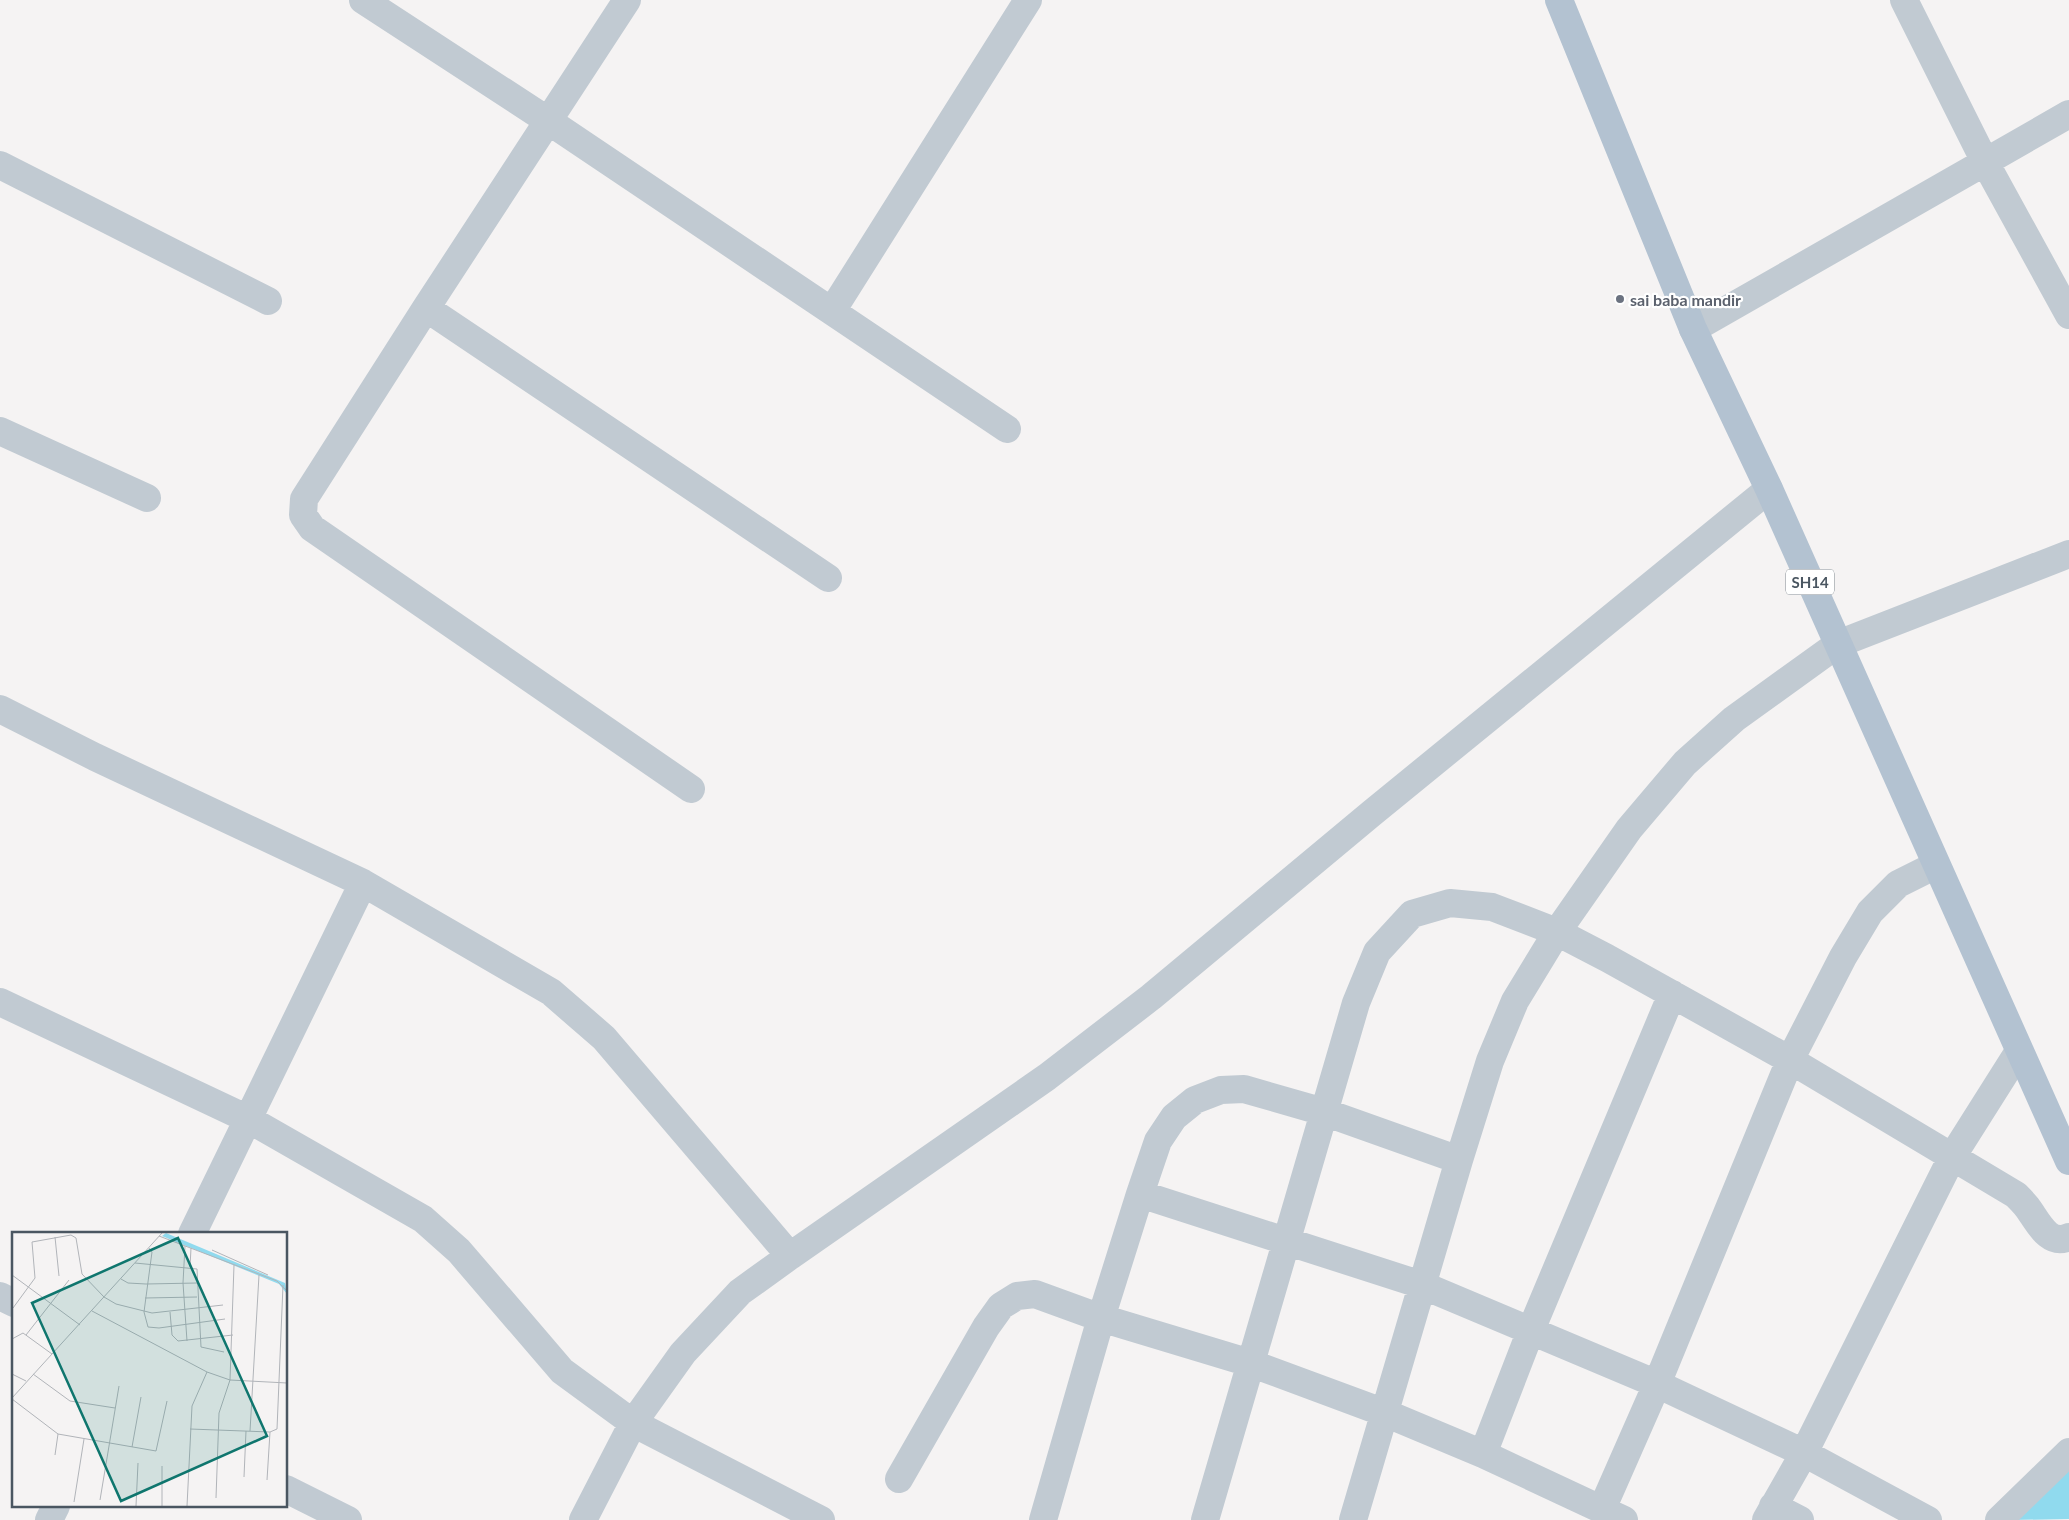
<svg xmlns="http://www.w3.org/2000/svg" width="2069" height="1520" viewBox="0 0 2069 1520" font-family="Lato,sans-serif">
	<rect width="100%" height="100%" fill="#f5f3f3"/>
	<!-- water -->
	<path fill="#90daee" d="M2069 1464V1519L2010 1520Z"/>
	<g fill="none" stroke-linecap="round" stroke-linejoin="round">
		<!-- minor -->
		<path stroke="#c1cad2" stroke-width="28" d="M363 0 547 120 1007 429
			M627 0 426 308 304 499 303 515 312 528 691 789
			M1904 0 1985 162 2069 315
			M0 165 268 301
			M426 308 828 578
			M832 311 1028 0
			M1693 329 2069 114
			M0 431 147 498
			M0 709 95 757 363 883 551 992 604 1038 790 1256 1047 1077 1151 997 1372 813 1769 489
			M0 1002 248 1119 423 1219 459 1251 562 1371 633 1423 821 1520
			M1140 1194 1422 1285 1657 1384 1804 1453 1928 1520
			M192 1234 363 883
			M0 1296 14 1303
			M1483 1454 1531 1330 1672 994
			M899 1479 986 1327 1001 1306 1017 1296 1035 1294 1101 1318 1250 1363 1385 1413 1483 1454 1624 1520
			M286 1489 348 1520
			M1773 1506 1800 1520
			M1602 1509 1657 1384 1790 1060 1843 957 1870 912 1898 884 1936 865
			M49 1520 56 1506
			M583 1520 633 1423 683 1353 740 1292 790 1256
			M1043 1520 1101 1318 1140 1194 1158 1141 1174 1117 1195 1100 1221 1090 1244 1089 1324 1112 1459 1160
			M1205 1520 1356 1003 1377 952 1412 914 1450 903 1492 907 1557 932 1607 958 1790 1060 2016 1195C2020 1199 2024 1203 2027 1207 2037 1220 2048 1247 2069 1237
			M1353 1520 1459 1160 1490 1061 1515 1001 1557 932 1629 829 1685 763 1734 719 1838 644 2069 554
			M1766 1520 1804 1453 1952 1157 2019 1051
			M1999 1520 2069 1452"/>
		<!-- major -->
		<path stroke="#b3c2d1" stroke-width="28" d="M1559 0 1693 329 1769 489 2069 1161"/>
	</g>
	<!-- markers -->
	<circle fill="#6b7280" stroke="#fff" stroke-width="2" cx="1620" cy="299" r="5"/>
	<g text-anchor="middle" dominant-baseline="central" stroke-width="4.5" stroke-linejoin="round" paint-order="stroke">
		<!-- shield labels -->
		<rect fill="#fff" stroke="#808990" stroke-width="1" x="1786" y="569.5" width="48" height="25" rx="4"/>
		<g font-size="15" font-weight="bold" fill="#4a5661">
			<text x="1810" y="582">SH14</text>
		</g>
		<!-- worship labels -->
		<g font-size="16" font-weight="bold" fill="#5b616d" stroke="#fff" text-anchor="start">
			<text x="1630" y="299">sai baba mandir</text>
		</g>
	</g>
	<!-- overview -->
	<g transform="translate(12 1232)">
		<rect width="275" height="275" fill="#f5f3f3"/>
		<path d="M154 1 273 51 275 62 267 52 150 4Z" fill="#90daee"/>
		<path fill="none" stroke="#b1b4b9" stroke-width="1" d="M147 4 265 49 275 59M43 5 47 44M173 14 171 51 175 109M137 16 140 20 132 80 136 95 147 96 213 87M200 18 256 43M123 31 185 37 189 115 212 120M178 35 179 16M0 43 68 93M109 47 116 51 134 52 185 51M133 66 185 65M1 76 23 46 20 10 59 3 64 6 70 42 92 65 104 72 140 81 211 73M80 79 195 140 180 174 175 274M158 80 160 103 166 109 221 103M14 103 57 48M0 107 11 101 40 122M195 140 218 148 275 151M0 142 14 149M21 142 58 169 103 176M0 166 150 1M0 167 46 202 144 219 155 169M178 197 258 200 255 248M238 199 247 43M258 200 265 197 271 53M120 215 129 165M43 223 46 202M232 245 234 199M204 266 207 181 218 148 222 33M88 268 107 154M62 270 72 207M124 274 126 231M150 274V234"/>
		<path fill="#0f766e" fill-opacity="0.15" stroke="#0f766e" stroke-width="2.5" d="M166 6 255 204 109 269 20 71Z"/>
		<rect width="275" height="275" fill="none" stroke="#4a5661" stroke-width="2.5"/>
	</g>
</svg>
